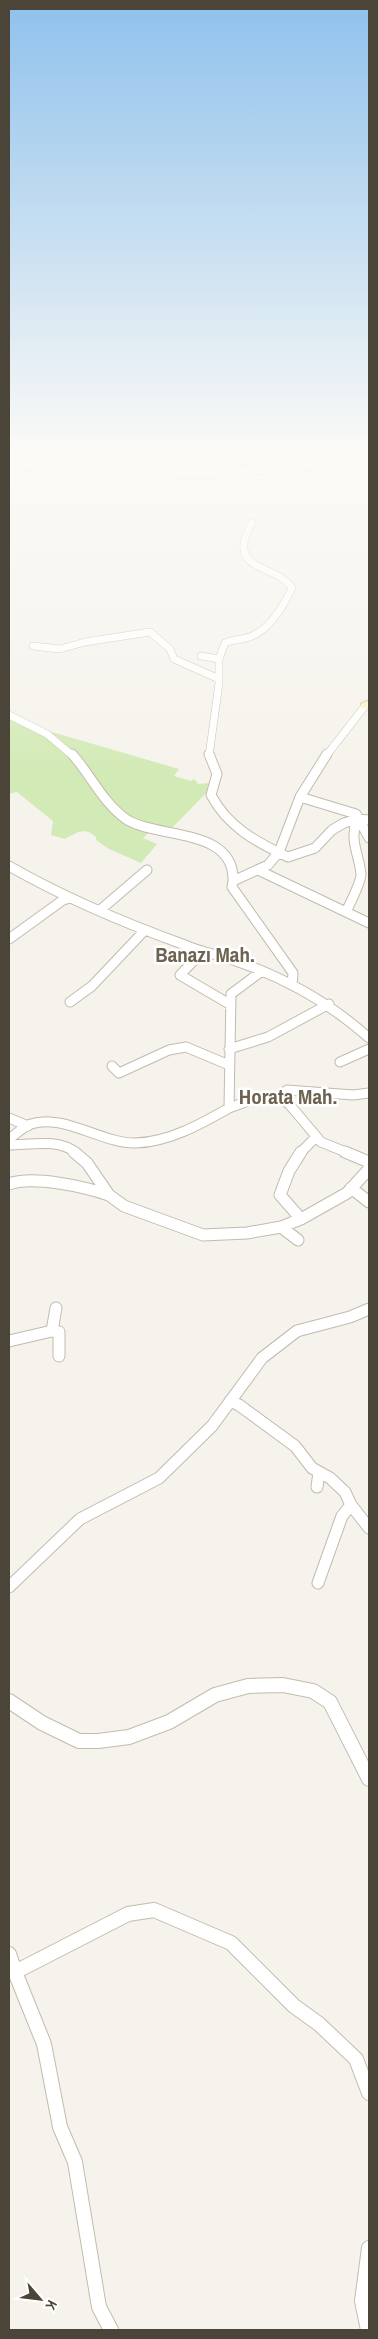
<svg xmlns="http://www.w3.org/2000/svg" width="378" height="2339" viewBox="0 0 378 2339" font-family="'Archivo Narrow',sans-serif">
	<rect width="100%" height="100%" fill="#f6f3ec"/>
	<!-- green -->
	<path fill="#d2eab5" d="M9 718 48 738 71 759 104 805 123 820 151 831 143 838 157 844 141 863 109 849 96 840V837C84 827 78 832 65 839L51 835 53 821 17 792 9 794Z
		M45 730 179 769 174 776 191 781 194 779 198 784 211 783 208 791 172 828 137 822 111 801 81 759 56 736Z"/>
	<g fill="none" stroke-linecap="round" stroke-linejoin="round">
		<defs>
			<path id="street-far3" d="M10 449 15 452 22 465 27 466 132 454 147 458 157 466 170 471 199 475 235 469 277 472 359 456
				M344 449 348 453 369 459
				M33 646 60 649 85 642 150 632 170 649 174 659 219 679
				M201 656 219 659V683L209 756
				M219 659 225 643C234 639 243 640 252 636 271 628 284 605 292 588 278 564 223 572 252 523
				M9 715 47 734 73 756
				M326 756 365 706"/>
			<path id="street-far2" d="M72 754C91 775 103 803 126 819 156 839 235 827 233 881
				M209 754 217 774 211 795C228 827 256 842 288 857L315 848 332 830 344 823 357 819 369 820
				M300 797 356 814 369 838
				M9 866C65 898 124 923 185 945 201 952 219 955 236 961 285 978 330 1003 369 1038
				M258 870 369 923
				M99 911 147 870
				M346 912C350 903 361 883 361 874 359 854 349 841 357 819
				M9 939 63 900 71 898
				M203 951 180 975 231 1005
				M292 985 293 973 232 887 233 881 268 865 279 852 300 797 327 754
				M70 1002 92 986 145 930
				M229 1049 268 1037 329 1004
				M340 1062 369 1049
				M112 1066 119 1073 169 1050 186 1047 229 1065
				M229 1108 259 1097 279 1098
				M9 1118 28 1126
				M9 1139C16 1134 23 1127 31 1124 63 1113 103 1144 136 1143 169 1142 201 1124 229 1108L231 994 262 971
				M9 1145C30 1145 59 1138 76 1153
				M300 1153 316 1137
				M348 1153 321 1142 289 1104 279 1098 287 1090 353 1095 369 1093"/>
			<path id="street-far1" d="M74 1152 87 1163 109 1195 124 1206 203 1235 247 1233 281 1227 301 1219 347 1193 369 1169
				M301 1152 289 1171 280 1195 301 1219
				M345 1152 369 1162
				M9 1184C33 1175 85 1187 109 1195
				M351 1188 369 1202
				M281 1227 298 1240
				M52 1331 56 1308
				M9 1341 52 1331 59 1332V1356
				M230 1401 239 1405 295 1446 312 1468 330 1478 345 1492 351 1505 342 1516 318 1583
				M317 1487 319 1472
				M351 1505 369 1528
				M9 1587 80 1519 159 1478 212 1426 262 1358 297 1331 350 1317 369 1309"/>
			<path id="street" d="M9 1701 42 1723 79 1741H98L129 1737 169 1722 215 1695 248 1686 283 1685 313 1691 330 1702 369 1779
				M9 1954 15 1972 128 1914 154 1910 231 1943 294 2006 319 2024 356 2059 369 2093
				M15 1972 44 2044 60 2127 75 2162 99 2307 111 2330
				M368 2330 362 2301 369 2248"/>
			<path id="secondary" d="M369 700V708H361V704Z"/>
		</defs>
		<!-- street-far3 casing -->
		<use href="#street-far3" stroke="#c2bbae" stroke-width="8"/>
		<!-- street-far2 casing -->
		<use href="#street-far2" stroke="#c2bbae" stroke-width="11"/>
		<!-- street-far1 casing -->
		<use href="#street-far1" stroke="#c2bbae" stroke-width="13"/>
		<!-- street casing -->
		<use href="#street" stroke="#c2bbae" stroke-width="16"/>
		<!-- secondary casing -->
		<use href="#secondary" stroke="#d6c79b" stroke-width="2"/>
		<!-- street-far3 -->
		<use href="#street-far3" stroke="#fff" stroke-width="7"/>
		<!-- street-far2 -->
		<use href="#street-far2" stroke="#fff" stroke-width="9"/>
		<!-- street-far1 -->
		<use href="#street-far1" stroke="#fff" stroke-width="11"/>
		<!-- street -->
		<use href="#street" stroke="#fff" stroke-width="14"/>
		<!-- secondary -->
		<use href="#secondary" fill="#fff3cd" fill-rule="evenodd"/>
	</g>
	<!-- sky -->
	<linearGradient id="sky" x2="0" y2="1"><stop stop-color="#8fc1ec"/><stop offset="0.58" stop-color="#fbfaf6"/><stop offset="1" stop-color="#fbfaf6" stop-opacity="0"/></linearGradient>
	<rect width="378" height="777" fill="url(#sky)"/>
	<g text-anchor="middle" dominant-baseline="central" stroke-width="5" stroke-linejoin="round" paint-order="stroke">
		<!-- district labels -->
		<g font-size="21" font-weight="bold" fill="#6e6250" stroke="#fff">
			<text x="205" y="954">Banazı Mah.</text>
			<text x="288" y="1096">Horata Mah.</text>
		</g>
	</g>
	<!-- border -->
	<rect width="378" height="2339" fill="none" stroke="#4b4439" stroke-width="20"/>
	<!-- north arrow -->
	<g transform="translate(40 2299) rotate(118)" stroke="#ffffff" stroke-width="4" paint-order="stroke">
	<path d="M0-4L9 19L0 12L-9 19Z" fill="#4b4439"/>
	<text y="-8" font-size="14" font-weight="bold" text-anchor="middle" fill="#4b4439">K</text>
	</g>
</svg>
